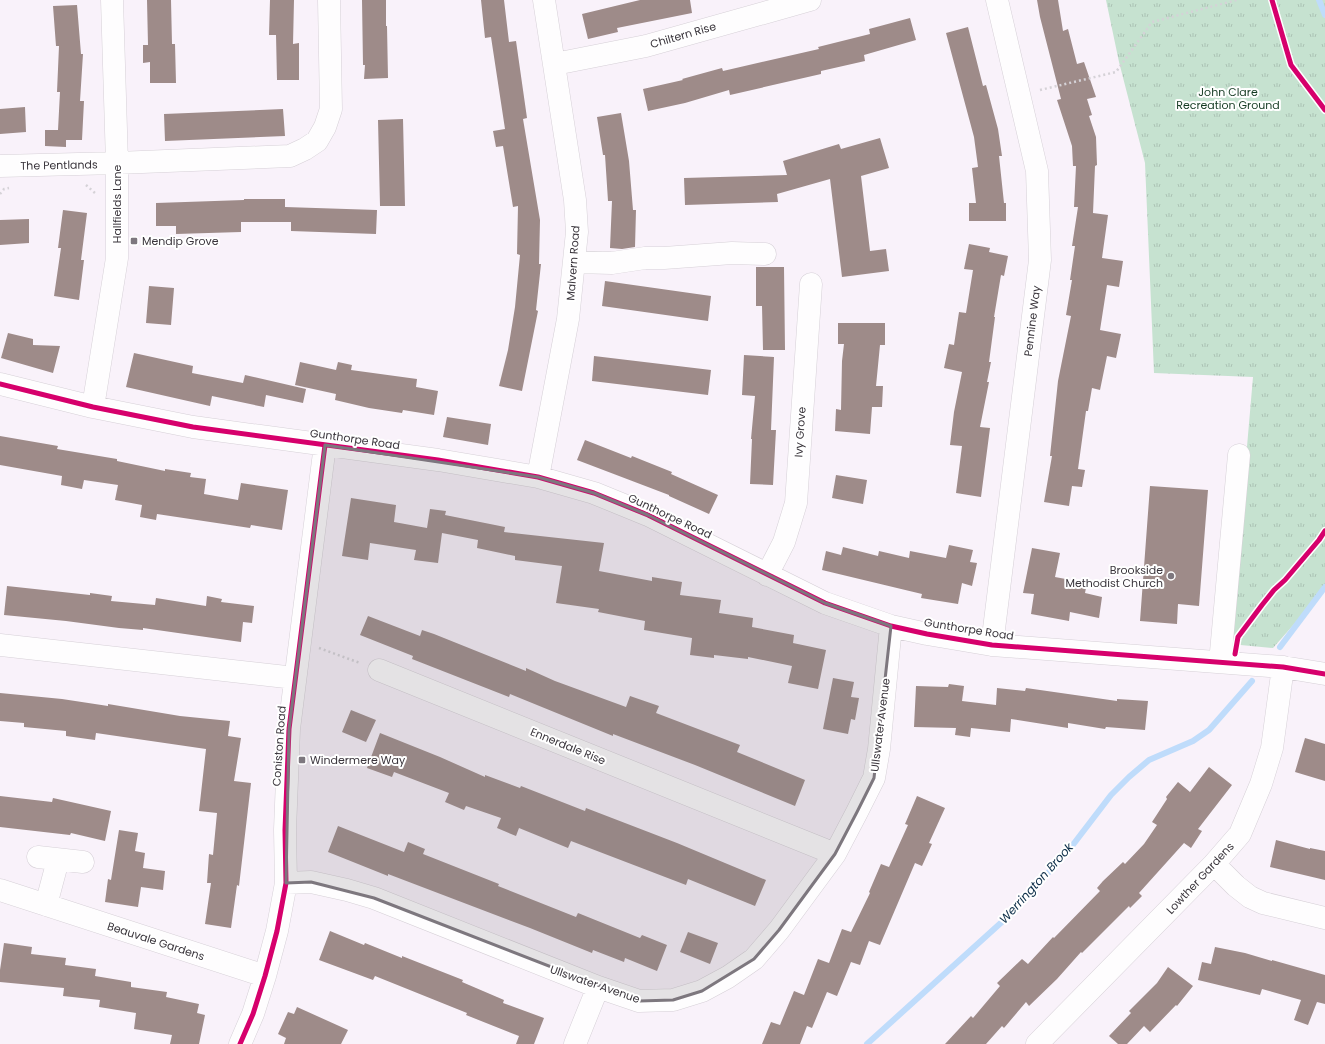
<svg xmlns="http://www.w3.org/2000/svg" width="1325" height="1044" viewBox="0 0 1325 1044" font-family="Poppins,sans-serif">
	<defs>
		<pattern id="grass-tufts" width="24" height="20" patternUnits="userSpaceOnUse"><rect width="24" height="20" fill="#c6e2d0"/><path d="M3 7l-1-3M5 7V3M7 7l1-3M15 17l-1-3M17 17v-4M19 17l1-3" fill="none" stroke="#abc2b4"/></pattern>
	</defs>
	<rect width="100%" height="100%" fill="#f9f2fa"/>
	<!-- grass -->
	<path fill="url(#grass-tufts)" d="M1106 0H1325V589L1273 648 1230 644 1253 377 1154 373 1145 163 1119 62Z"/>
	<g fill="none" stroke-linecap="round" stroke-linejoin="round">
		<!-- stream -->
		<path stroke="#bfdcfb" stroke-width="6" d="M1319 0 1325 15
			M1280 647 1325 587
			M867 1044 1014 911 1072 846 1111 795 1129 777 1149 760 1193 741 1209 730 1252 681"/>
	</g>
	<!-- building -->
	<path fill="#9e8b89" d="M147 0H171L172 44H175L176 83H150V62L143 63V45H148Z
		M270 0H294L293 44 299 43V80H277L276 35H269Z
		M362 0H386V26H387L388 78 364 79 365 65H363Z
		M481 0H504L509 42 516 41 527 118 523 119 540 220 539 264H541L536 310 538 311 522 391 499 386 508 350 515 307 520 255 517 254 518 206 513 207 503 146 496 147 493 131 505 129 491 37 485 38Z
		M640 0H690L692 13 617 28 618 32 588 39 582 14Z
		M1037 0H1058L1063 31 1068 29 1077 64 1084 62 1096 97 1087 99 1092 115 1089 116 1096 137 1097 165 1095 166 1093 213 1108 215 1102 258 1123 261 1119 287 1107 285 1100 330 1121 334 1116 358 1107 356 1100 390 1092 388 1088 411H1086L1078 469 1085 470 1082 487 1072 486 1069 506 1044 502 1052 456H1050L1058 381 1071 316 1066 315 1072 280H1070L1075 246H1072L1078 207H1074L1076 166H1073L1072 146 1057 100 1061 99 1040 17Z
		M77 5 81 54H83L80 101H84L82 140H66V147L45 146V130H58L60 92H57L59 46H56L53 6Z
		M910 18 916 40 864 55 865 61 821 71V74L730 95 729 90 685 103 648 111 643 89 683 80 682 79 722 68 723 71 819 49 818 47 870 34 869 29Z
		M968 27 983 86 986 85 998 129 1002 156H999L1004 203H1006V221H969V203H976L972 168 978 167 974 137 946 33Z
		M25 107 26 132 0 134V109Z
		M283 109 285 136 165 141 164 114Z
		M621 113 629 161 633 210H636L635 247 622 249 610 248 612 201H608L605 155H603L597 117Z
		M403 119 405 206H380L378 120Z
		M880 138 889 168 861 176 870 251 886 249 889 271 842 277 830 179 777 194 778 202 685 205 684 178 787 175 783 161 839 144 841 149Z
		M244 199H285V207L377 210 376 234 291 231V222H241V232L176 234V226H156V203L244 200Z
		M63 210 87 213 81 260H84L79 300 54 296 61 248H58Z
		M29 219V243L0 245V220Z
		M969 244 990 248 989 252 1008 256 1004 276 1001 275 994 317H995L989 362H991L987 382H989L980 427 990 428 981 497 956 493 962 446 950 445 954 412 962 372 944 368 949 344 954 345 959 312 966 313 973 270 964 269Z
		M756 267H784L785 350H763L762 306H756Z
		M605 281 711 296 708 321 602 306Z
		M149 286 174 288 171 325 146 323Z
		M838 323H885V345H880L876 386H883L882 407H872L870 434 835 431 836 409 841 410 842 361 844 344H838Z
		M8 333 33 339V345L60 346 53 373 1 358Z
		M134 353 193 366 192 373 243 383 245 375 306 389 303 403 266 395 264 407 212 396 210 406 126 387Z
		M744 355 774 357 771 430H776L773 485 750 484 752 439H751L755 396 742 395Z
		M594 356 711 370 708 395 592 381Z
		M300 362 336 370 338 362 352 365 351 370 417 379 416 387 438 391 434 415 403 410 402 413 369 408 335 400 336 394 295 385Z
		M447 417 491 424 488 445 443 437Z
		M0 436 58 446 57 449 117 459V461L165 471V469L191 473 190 477 206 479 204 494 238 500 241 483 288 490 282 530 251 525 250 528 157 514 156 520 140 517 142 505 115 500 118 485 84 480 82 489 61 485 62 476 0 465Z
		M585 440 631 458 632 456 672 472 671 474 718 495 709 514 669 496V495L577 460Z
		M836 475 867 480 863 504 832 498Z
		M1150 486 1208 490 1199 606 1178 604 1177 624 1140 621Z
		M351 498 396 505 394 522 427 528 430 509 446 511 445 515 505 527 504 532 604 543 599 571 652 581V577L682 582 680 595 721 600 719 613 753 618 752 627 794 635 793 643 826 650 818 689 788 683 792 666 748 657V659L714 655V658L690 655 692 638 644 630 645 621 598 612 599 609 556 603 562 566 515 560V556L477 548 478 540 442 533 438 563 414 560 416 550 370 543 368 560 342 556Z
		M949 545 973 550 970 562 977 563 972 586 962 583 958 604 921 598 922 594 822 570 826 551 841 555 843 547 878 556 879 551 909 558 910 551 946 558Z
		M1032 548 1060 553 1055 577 1087 583 1085 593 1102 597 1099 618 1070 612 1069 621 1031 614 1034 594 1023 593Z
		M7 586 90 595V593L112 596 111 601 155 605 156 598 206 606 207 596 222 599 221 602 254 606 252 623 243 622 241 642 143 628V630L119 628 66 621 4 615Z
		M368 616 420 636 422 630 434 634 526 671V668L555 681 626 707 630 696 659 706 656 713 740 745 737 752 805 780 795 806 695 765 613 734V736L510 694 509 697 412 659 413 656 360 635Z
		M833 678 854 682 851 697 859 698 855 720 851 719 848 734 823 729Z
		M949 684 964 686 962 701 996 705 997 688 1025 691 1026 688 1117 701V699L1148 701 1145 730 1106 727 1105 729 1068 723V728L1011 719 1010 732 971 728 970 737 955 735 956 728 914 727 916 686 948 687Z
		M0 693 62 699 108 706V704L180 716 230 721 228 736 241 738 234 781 251 783 239 886 237 885 231 928 205 924 211 883H207L209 854 213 855 217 813 199 811 206 749 96 733 95 740 66 736V731L24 727V723L0 721Z
		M351 710 376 720 366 742 342 732Z
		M380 733 440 757 485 777V775L520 788 521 786 585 811 586 808 677 843 766 880 755 906 688 879 686 885 571 841 568 848 519 828 516 836 497 828 501 818 466 806 464 810 445 802 449 793 394 772 392 777 367 768Z
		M1305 738 1325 744V781L1295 772Z
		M1209 767 1232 785 1198 829 1202 831 1191 848 1184 843 1139 893 1142 896 1130 908 1129 906 1082 953 1081 952 1057 979 1029 1006 1026 1002 1004 1028 1002 1026 986 1044H945L971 1016 973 1018 1000 986 997 983 1022 959 1028 964 1053 937 1054 938 1100 891 1097 888 1103 881 1123 862 1125 864 1144 844 1157 825 1152 822 1167 799 1166 797 1178 782 1190 792Z
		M0 796 52 802 53 798 111 811 105 841 71 833 70 835 0 827Z
		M917 796 945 808 929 843 932 844 922 866 915 863 880 945 869 941 860 965 851 962 837 996 827 992 812 1028 807 1026 800 1044H762L771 1022 780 1025 794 991 804 995 818 959 829 963 842 929 851 932 870 893 869 892 881 864 889 867 908 825 905 824Z
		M338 826 404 852 408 842 425 849 423 854 499 884 498 886 576 917 578 913 640 938 642 935 667 945 657 971 625 958 624 962 593 950 592 953 530 928 388 874V876L328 852Z
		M119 830 138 833 135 851 145 853 143 868 165 871 163 890 141 887 138 907 105 902 108 879 111 880Z
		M1276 840 1310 849V848L1325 851V880L1270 867Z
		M330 931 364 945 365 943 402 958V956L435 969 463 980 462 982 504 1000 503 1003 544 1018 534 1044H516L519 1036 466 1015 467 1013 375 976 373 980 319 960Z
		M688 932 718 943 710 964 680 952Z
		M4 943 32 947 31 954 66 958 65 965 96 969 95 976 131 982V987L167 992 166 997 199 1004 197 1013 205 1015 199 1044H170L172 1035 134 1029 136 1013 99 1007 100 1000 63 996 64 988 0 982V970Z
		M1215 947 1245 953 1272 961V960L1325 975V1004L1317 1002 1308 1025 1294 1020 1301 1000 1262 989 1260 995 1198 980 1202 962 1211 964Z
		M1168 967 1193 986 1177 1006 1176 1005 1150 1032 1144 1026 1127 1044H1118L1109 1036 1131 1013 1129 1011 1157 983Z
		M297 1007 348 1030 341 1044H284L286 1038 278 1034 288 1012 294 1014Z"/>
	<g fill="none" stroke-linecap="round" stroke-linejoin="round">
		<defs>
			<path id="minor" d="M555 64 646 46 810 0
				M0 166 117 163 290 156 305 149 317 141 325 127 331 109 329 0
				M574 262 612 263 645 258H664L732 253 765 254
				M0 384 93 407 193 427 438 460 538 477 594 493 648 515 825 603 891 626 927 634 992 645 1283 667 1325 674
				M93 407 117 258V163L112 0
				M538 477 568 319 577 232 575 200 544 0
				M767 575 784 542 796 503 811 284
				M0 645 295 678
				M992 645 1040 260 1037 171 997 0
				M1221 652 1239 455
				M379 670 835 854
				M38 857 83 862
				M1214 864 1236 886 1250 897 1263 903 1325 918
				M286 883 311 882 347 890 374 898 598 987 639 1001 673 1000 702 991 728 977 754 959 779 930 835 854 857 812 874 778 879 749 891 626
				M0 890 265 976
				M46 905 58 860
				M240 1044 253 1014 265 976 277 931 286 883 285 830 289 729 325 445
				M575 1044 598 987
				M1037 1044 1214 864 1240 834 1261 784 1272 748 1283 667"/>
		</defs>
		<!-- minor casing -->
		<use href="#minor" stroke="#d6d0d7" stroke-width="23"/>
		<!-- path -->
		<path stroke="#d5d2d7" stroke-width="2.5" stroke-dasharray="2 3" stroke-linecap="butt" d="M1040 90 1116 72 1152 22 1237 0
			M86 185 96 194
			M0 194 4 189 9 188
			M319 648 360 663"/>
		<!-- minor -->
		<use href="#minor" stroke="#fefdfe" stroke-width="22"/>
		<defs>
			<path id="cycleway" d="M1272 0 1291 65 1325 110
				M0 384 93 407 193 427 438 460 538 477 594 493 648 515 825 603 891 626 927 634 992 645 1283 667 1325 674
				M1235 654 1238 637 1262 605 1274 590 1285 580 1319 540 1325 531
				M240 1044 253 1014 265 976 277 931 286 883 285 830 289 729 325 445"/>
		</defs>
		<!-- cycleway casing -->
		<use href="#cycleway" stroke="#fff" stroke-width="8"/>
		<!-- cycleway -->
		<use href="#cycleway" stroke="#d6006c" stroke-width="5"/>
	</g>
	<!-- marked area -->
	<path fill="#7d777e" fill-opacity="0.2" stroke="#7d777e" stroke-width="3" stroke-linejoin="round" d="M325 445 538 477 594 493 648 515 825 603 891 626 874 778 857 812 835 854 779 930 754 959 702 991 673 1000 639 1001 374 898 311 882 286 883 289 729Z"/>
	<!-- markers -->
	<g fill="#7d777e" stroke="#fff" stroke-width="1.5">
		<rect x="130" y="237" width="8" height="8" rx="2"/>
		<circle cx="1171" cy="576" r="4"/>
		<rect x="298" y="756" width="8" height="8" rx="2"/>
	</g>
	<g text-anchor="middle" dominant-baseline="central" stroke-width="4" stroke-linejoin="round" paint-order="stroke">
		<!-- street labels -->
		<g font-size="11" fill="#3a353c" stroke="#fff">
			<text transform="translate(683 35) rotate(-16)">Chiltern Rise</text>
			<text transform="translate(59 165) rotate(-1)">The Pentlands</text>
			<text transform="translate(117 204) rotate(-90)">Hallfields Lane</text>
			<text transform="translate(573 263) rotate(-86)">Malvern Road</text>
			<text transform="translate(1032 321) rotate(-83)">Pennine Way</text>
			<text transform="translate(800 432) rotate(-86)">Ivy Grove</text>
			<text transform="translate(355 439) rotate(8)">Gunthorpe Road</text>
			<text transform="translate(670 516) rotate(25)">Gunthorpe Road</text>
			<text transform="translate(969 629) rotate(9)">Gunthorpe Road</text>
			<text transform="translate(880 725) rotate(-83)">Ullswater Avenue</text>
			<text transform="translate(279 746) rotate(-86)">Coniston Road</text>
			<text transform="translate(568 746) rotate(22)">Ennerdale Rise</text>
			<text transform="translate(1200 878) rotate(-47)">Lowther Gardens</text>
			<text transform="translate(156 941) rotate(18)">Beauvale Gardens</text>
			<text transform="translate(595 984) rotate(19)">Ullswater Avenue</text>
		</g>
		<!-- park labels -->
		<g font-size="11" fill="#153b23" stroke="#fff">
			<text x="1228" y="92">John Clare<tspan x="1228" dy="13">Recreation Ground</tspan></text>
		</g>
		<!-- poi labels -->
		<g font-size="11" fill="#3a353c" stroke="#fff" text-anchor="start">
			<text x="142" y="241">Mendip Grove</text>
			<text x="1163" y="570" text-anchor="end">Brookside<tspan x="1163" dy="13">Methodist Church</tspan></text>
			<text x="310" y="760">Windermere Way</text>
		</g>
		<!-- water labels -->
		<g font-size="12" font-style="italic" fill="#0b2d47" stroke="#fff">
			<text transform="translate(1036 883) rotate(-48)">Werrington Brook</text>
		</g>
	</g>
</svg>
